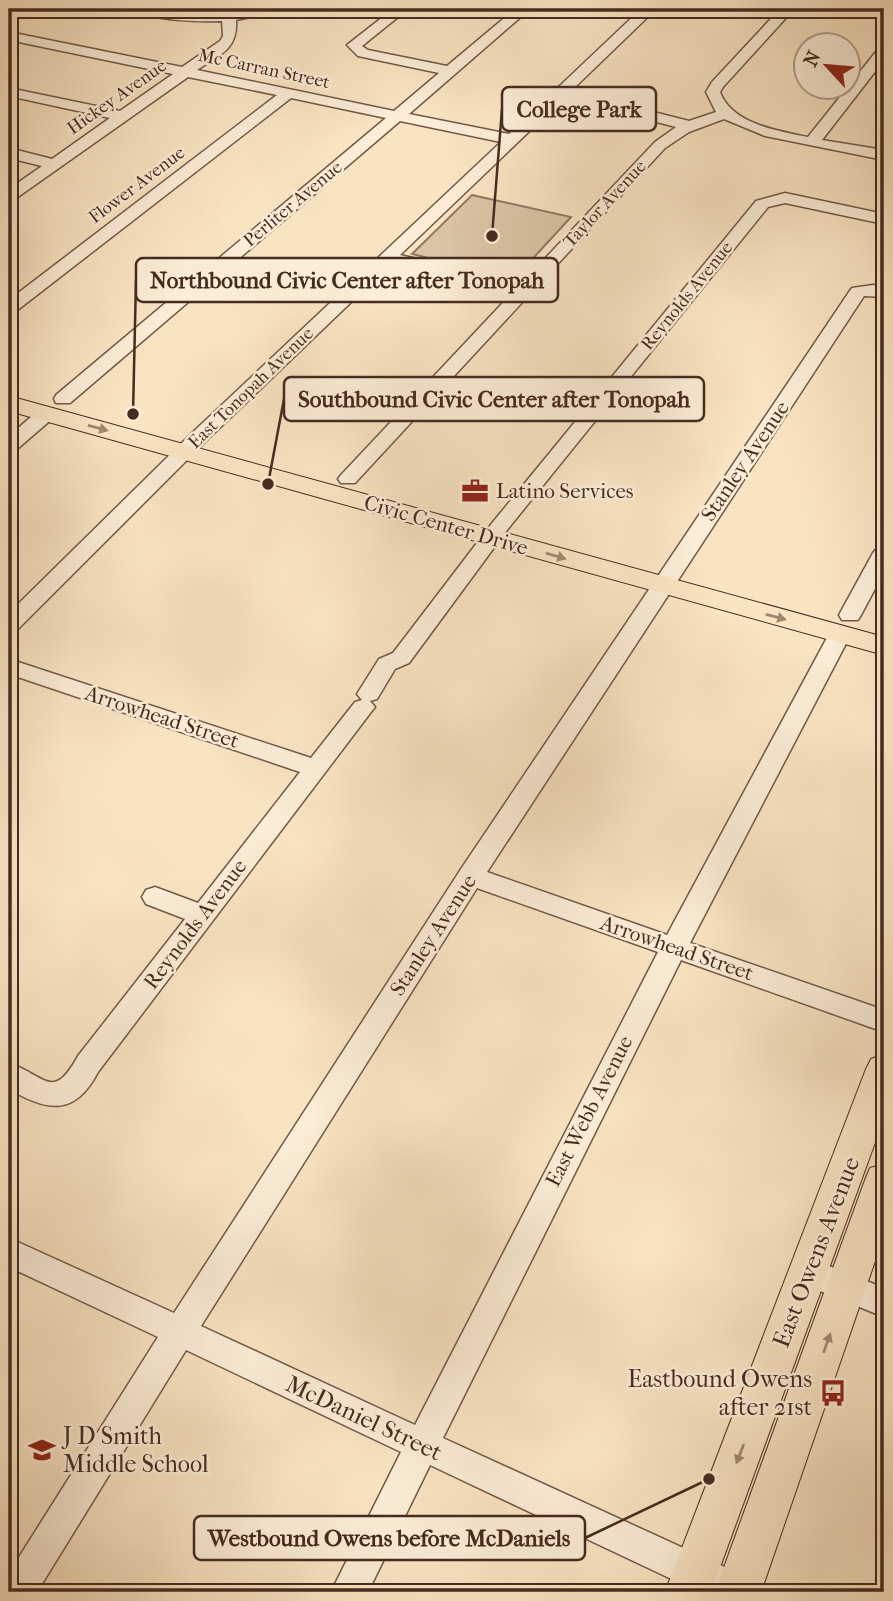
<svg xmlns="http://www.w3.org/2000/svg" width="893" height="1601" viewBox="0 0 893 1601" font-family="'IM FELL French Canon',serif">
	<rect width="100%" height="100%" fill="#f9e4c2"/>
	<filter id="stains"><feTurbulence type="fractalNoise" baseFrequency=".00286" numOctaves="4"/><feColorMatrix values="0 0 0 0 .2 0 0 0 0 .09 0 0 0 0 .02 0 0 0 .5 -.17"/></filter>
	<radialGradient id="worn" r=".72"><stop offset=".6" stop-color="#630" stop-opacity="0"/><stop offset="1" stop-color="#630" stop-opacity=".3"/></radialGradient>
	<!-- green -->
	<path fill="#dac5a6" stroke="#907863" stroke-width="2" d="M472 195 571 217 514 279 412 254Z"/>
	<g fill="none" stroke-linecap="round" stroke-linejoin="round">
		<defs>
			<path id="minor" d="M135 9 221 13 275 9 273 12 236 20C238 50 219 55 197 70L394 111 439 73 358 56 347 45 393 9H408L362 46 368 50 447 66 515 9H530L409 114 509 134 641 9H656L571 91 689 121 716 112 706 92 712 82 780 9H794L723 87 720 92C732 124 778 131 808 137L879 48 884 47V60L822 140 884 150V160L765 136 724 119 689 132 665 148 355 483H341L338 479 341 475 513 292 392 263 206 441 17 630 9 632V613L192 433 501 142 400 121 70 403H56L54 399 56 395 386 118 291 98 15 312 9 313V300L277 95 188 77 15 199 9 201V189L42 166 9 158V148L52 159 110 118 9 96V88L120 111 173 74 9 40V32L182 67 220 41 223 36 222 21C202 22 150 21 135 9ZM564 98 676 127 655 142 522 283 400 255Z
				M785 193 884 214V224L785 203 768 207 507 530 409 663 395 669 377 699 370 701 375 707 371 712 98 1072C75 1116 48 1112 9 1089V1063C46 1076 53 1102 78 1056L185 919 146 904 142 897 146 890 155 887 198 903 300 772 9 674V659L311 758 355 702 362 700 357 694 379 659 393 653 493 522 756 201Z
				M873 285 884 287V297L864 296 487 872 667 935 829 634 832 629H848L851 634 690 943 884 1010V1032L681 960 443 1438 751 1579 756 1592H699L430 1465 368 1592H331L401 1452 186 1350 37 1592H9V1573L158 1337 9 1267V1238L174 1313 461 869 849 292 852 288ZM477 888 658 952 415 1425 201 1326Z
				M46 408 56 414 53 418 16 450 9 452V436L39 410Z
				M884 547V572L861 615 858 620H842L839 615 873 553 877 548Z
				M809 1258 884 1288V1317L798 1282 793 1272 798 1262Z"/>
			<path id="major" d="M9 396 884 637V655L9 411Z
				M884 1054V1118L711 1592H665L866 1069 871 1059Z
				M884 1164V1235L761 1592H715L865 1180 870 1168Z"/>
		</defs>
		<!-- minor casing -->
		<use href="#minor" stroke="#725948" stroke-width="3"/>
		<!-- major casing -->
		<use href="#major" stroke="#452b20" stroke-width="2"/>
		<!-- minor -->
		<use href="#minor" fill="#fbedd7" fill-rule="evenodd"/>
		<!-- major -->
		<use href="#major" fill="#f9e4c2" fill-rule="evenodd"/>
	</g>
	<!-- one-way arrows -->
	<defs><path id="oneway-solid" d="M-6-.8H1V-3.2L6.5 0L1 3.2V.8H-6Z" transform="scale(1.75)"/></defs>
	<g fill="#9f8871">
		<use href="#oneway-solid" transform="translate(98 428) rotate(15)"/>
		<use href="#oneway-solid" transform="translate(556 556) rotate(16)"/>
		<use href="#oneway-solid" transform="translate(776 617) rotate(15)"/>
		<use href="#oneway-solid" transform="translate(827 1343) rotate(-70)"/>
		<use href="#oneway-solid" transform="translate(740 1454) rotate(111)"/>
	</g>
	<!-- icons -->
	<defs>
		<symbol id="office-bare" viewBox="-9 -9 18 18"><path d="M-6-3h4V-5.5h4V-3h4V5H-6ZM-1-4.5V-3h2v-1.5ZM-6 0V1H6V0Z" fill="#8f2418" stroke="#fbedd7" stroke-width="2.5" paint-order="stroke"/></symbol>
		<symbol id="bus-bare" viewBox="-9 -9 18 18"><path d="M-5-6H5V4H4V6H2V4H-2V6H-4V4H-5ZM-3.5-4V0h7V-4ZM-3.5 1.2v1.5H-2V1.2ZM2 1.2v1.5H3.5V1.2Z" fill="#8f2418" stroke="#fbedd7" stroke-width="2.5" paint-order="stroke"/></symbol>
		<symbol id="school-bare" viewBox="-9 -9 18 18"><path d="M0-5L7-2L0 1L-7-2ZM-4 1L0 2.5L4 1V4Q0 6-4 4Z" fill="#8f2418" stroke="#fbedd7" stroke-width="2.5" paint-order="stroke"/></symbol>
	</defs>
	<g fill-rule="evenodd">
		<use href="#office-bare" x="456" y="472" width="38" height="38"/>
		<use href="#bus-bare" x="814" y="1374" width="38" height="38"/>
		<use href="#school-bare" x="23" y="1431" width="38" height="38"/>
	</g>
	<g text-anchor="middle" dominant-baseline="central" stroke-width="5" stroke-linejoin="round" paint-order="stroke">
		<!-- far-street labels -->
		<g font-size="18" fill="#452b20" stroke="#fbedd7">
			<text transform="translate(264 69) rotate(12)">Mc Carran Street</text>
			<text transform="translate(117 97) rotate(-35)">Hickey Avenue</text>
			<text transform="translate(137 185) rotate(-37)">Flower Avenue</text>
			<text transform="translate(293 204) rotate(-40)">Perliter Avenue</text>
			<text transform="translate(605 204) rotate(-47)">Taylor Avenue</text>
			<text transform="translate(687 296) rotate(-51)">Reynolds Avenue</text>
			<text transform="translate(251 388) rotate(-44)">East Tonopah Avenue</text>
		</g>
		<!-- street labels -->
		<g font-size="21" fill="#452b20" stroke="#fbedd7">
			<text transform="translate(745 461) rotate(-56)">Stanley Avenue</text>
			<text transform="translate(446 525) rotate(16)">Civic Center Drive</text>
			<text transform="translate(162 717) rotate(18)">Arrowhead Street</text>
			<text transform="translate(195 924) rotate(-53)">Reynolds Avenue</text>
			<text transform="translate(433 935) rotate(-57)">Stanley Avenue</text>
			<text transform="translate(677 948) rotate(19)">Arrowhead Street</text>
			<text transform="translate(589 1111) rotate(-63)">East Webb Avenue</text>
		</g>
		<!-- poi labels -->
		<g font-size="21" fill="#452b20" stroke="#fbedd7" text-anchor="start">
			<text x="496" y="491">Latino Services</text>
		</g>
		<!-- near-street labels -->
		<g font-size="24" fill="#452b20" stroke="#fbedd7">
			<text transform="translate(816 1252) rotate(-69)">East Owens Avenue</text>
			<text transform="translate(364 1418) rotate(25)">McDaniel Street</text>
		</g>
		<!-- near-poi labels -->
		<g font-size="24" fill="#452b20" stroke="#fbedd7" text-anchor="end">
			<text x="812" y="1379">Eastbound Owens<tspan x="812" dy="28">after 21st</tspan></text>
			<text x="63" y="1436" text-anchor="start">J D Smith<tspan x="63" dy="28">Middle School</tspan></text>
		</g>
	</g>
	<!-- callouts -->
	<path fill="none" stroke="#452b20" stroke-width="2.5" d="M492 236L502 109M133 414L136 280M268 484L284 399M709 1479L585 1538"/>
	<g fill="#452b20" stroke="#fbedd7" stroke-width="2.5">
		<circle cx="492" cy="236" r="7"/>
		<circle cx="133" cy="414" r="7"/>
		<circle cx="268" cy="484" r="7"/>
		<circle cx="709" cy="1479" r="7"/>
	</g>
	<g fill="#fbedd7" stroke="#452b20" stroke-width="2.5">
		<rect x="502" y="87" width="154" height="44" rx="7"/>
		<rect x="136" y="258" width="422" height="44" rx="7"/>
		<rect x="284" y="377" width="420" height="44" rx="7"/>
		<rect x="194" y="1516" width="391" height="44" rx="7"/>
	</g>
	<g font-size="23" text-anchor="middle" font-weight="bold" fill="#452b20">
		<text x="579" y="117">College Park</text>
		<text x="347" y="288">Northbound Civic Center after Tonopah</text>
		<text x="494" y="407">Southbound Civic Center after Tonopah</text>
		<text x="389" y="1546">Westbound Owens before McDaniels</text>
	</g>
	<!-- margin -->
	<rect width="893" height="1601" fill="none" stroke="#f9e4c2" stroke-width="35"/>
	<rect x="10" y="10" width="872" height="1580" fill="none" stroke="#452b20" stroke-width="3.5"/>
	<rect x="18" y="18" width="858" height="1566" fill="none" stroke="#452b20" stroke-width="2"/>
	<!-- north arrow -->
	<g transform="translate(827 66) rotate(296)"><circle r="33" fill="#fbedd7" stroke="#b29f8e" stroke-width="2"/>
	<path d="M0-5L12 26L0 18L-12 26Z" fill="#8f2418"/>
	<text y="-10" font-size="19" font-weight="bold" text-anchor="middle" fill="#452b20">N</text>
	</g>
	<rect width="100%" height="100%" filter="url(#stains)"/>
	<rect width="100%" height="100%" fill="url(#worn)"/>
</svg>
